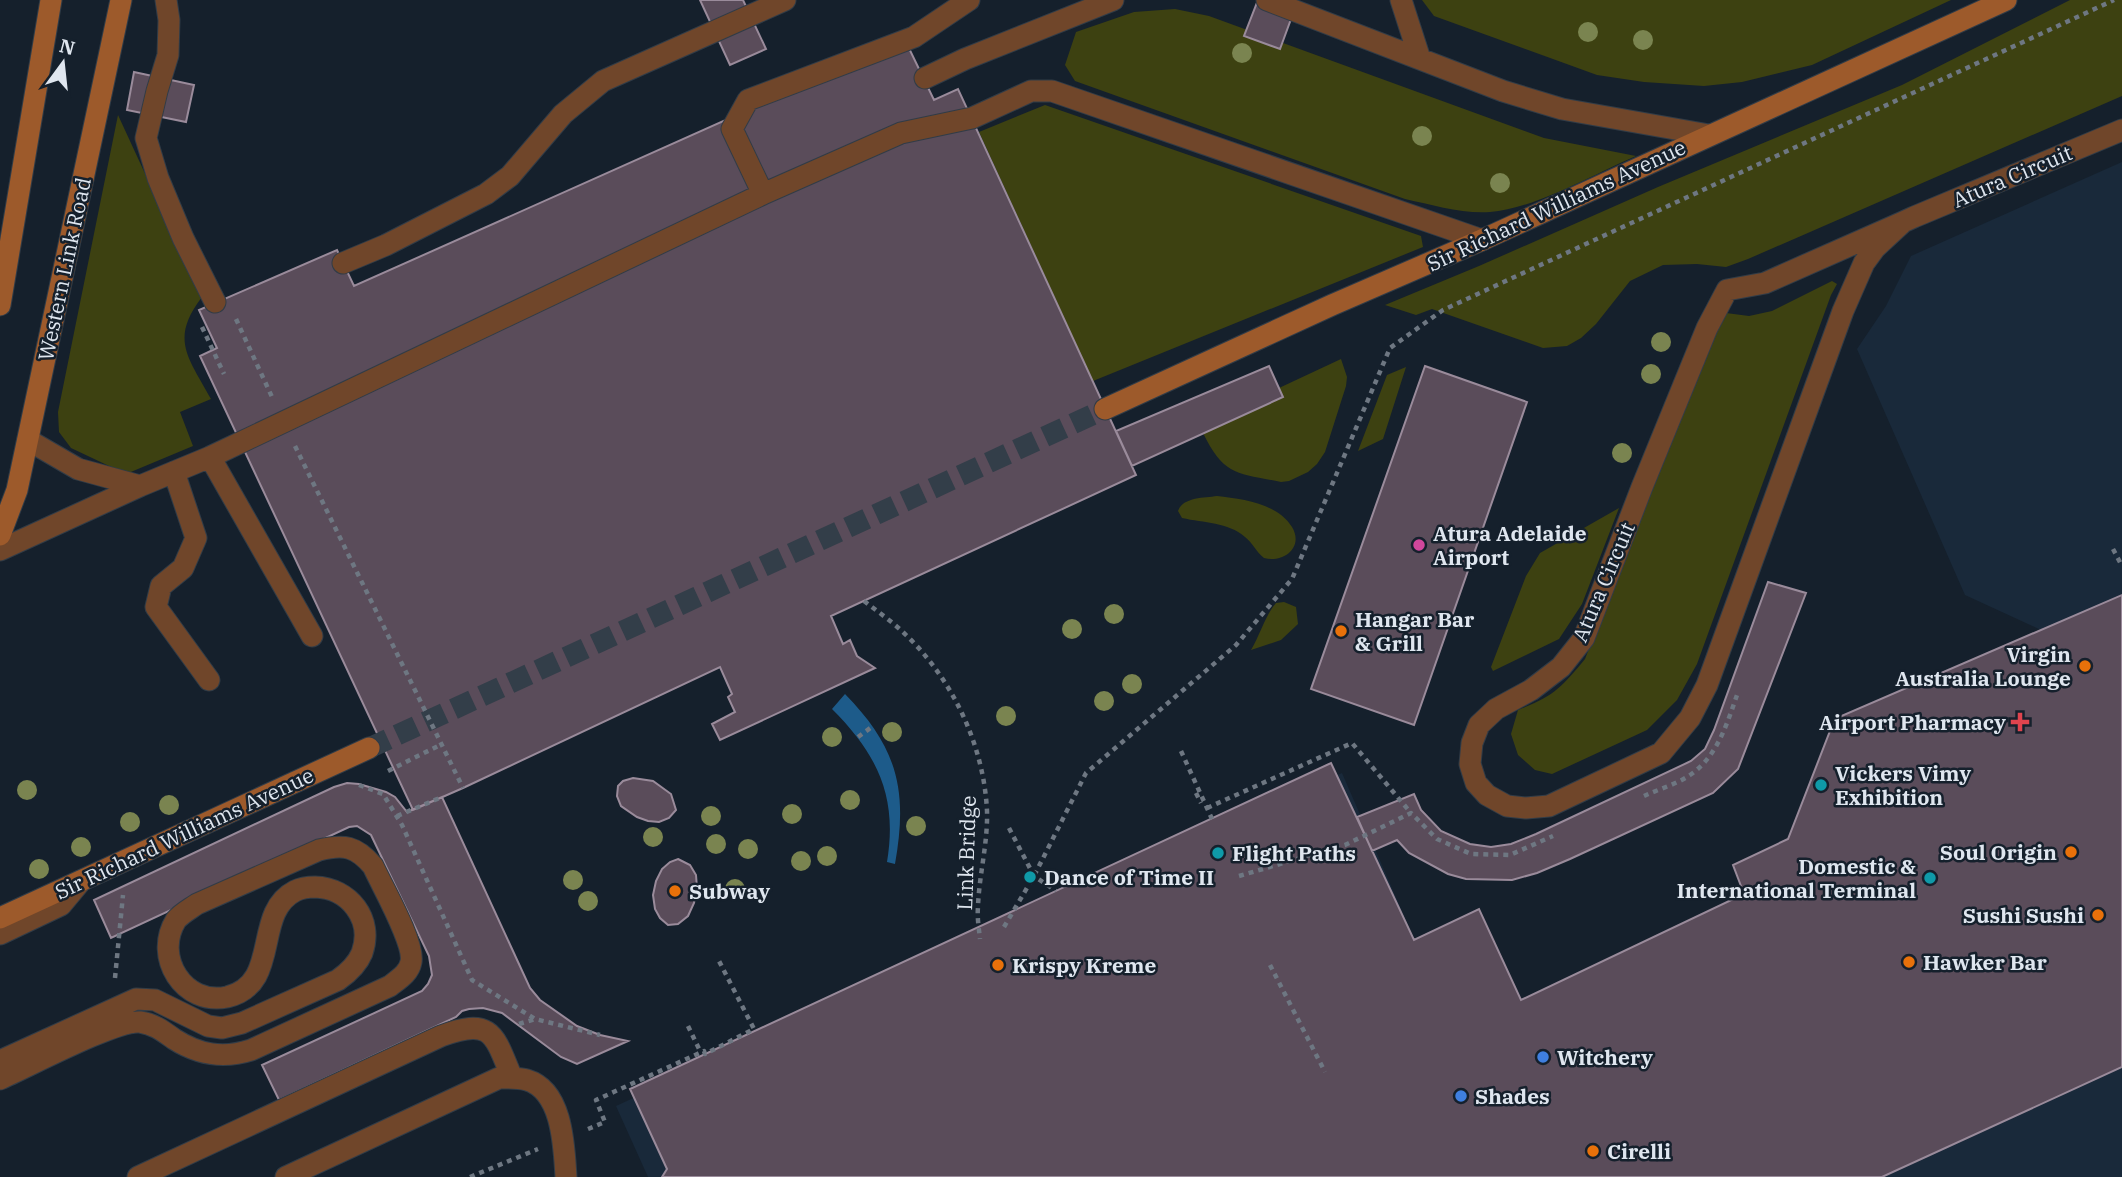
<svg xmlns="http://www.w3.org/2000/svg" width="2122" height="1177" viewBox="0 0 2122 1177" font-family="'IBM Plex Serif',serif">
	<rect width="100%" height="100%" fill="#15202c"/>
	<!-- built -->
	<path fill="#19293a" d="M2122 162V1177H648L616 1106 1342 773 1414 939 1479 909 1521 1000 1744 894 1733 865 1788 839 1830 732 1839 717 2041 630 1965 595 1857 349 1886 306 1911 256Z"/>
	<!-- green -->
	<path fill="#3d4111" d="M1422 0H1951L1812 65 1742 82 1704 86 1644 82 1597 75 1434 16Z
		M2070 0H2122V96L1748 259 1726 267 1697 264 1663 265 1630 281 1596 324 1581 338 1567 346 1543 348 1432 309 1416 315 1385 305 1479 266 1658 187 1902 85Z
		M1175 9 1209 16 1544 138 1636 156C1594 174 1534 209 1490 212 1462 214 1433 205 1405 199L1075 81 1065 65 1076 32 1134 12Z
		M1045 105 1421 236 1423 247 1093 381 979 132Z
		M118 115 202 297C169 340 189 358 211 399L180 412 193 446 126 474 71 448 59 432 58 412Z
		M1832 281 1837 284 1831 295 1697 664 1677 700 1647 730 1552 774 1535 770 1518 755 1511 734 1518 710C1554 696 1561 688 1585 659L1712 336 1726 313 1749 316 1772 311Z
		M1341 359 1347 377 1346 386 1325 452 1317 464 1308 472 1289 481 1281 482C1237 473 1224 476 1203 433L1282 397 1279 388Z
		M1406 367 1383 439 1358 451 1387 375Z
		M1217 496C1242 499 1277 503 1292 527 1304 547 1284 563 1264 558 1256 552 1253 543 1245 537 1228 522 1204 523 1182 518L1178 511C1183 497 1204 498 1217 496Z
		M1619 508 1582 604 1559 639 1493 671 1491 667 1526 576 1540 553Z
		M1284 602 1296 607 1298 624 1281 640 1251 650C1260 635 1265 616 1276 603Z"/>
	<!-- water -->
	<path fill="#1d5b8a" d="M845 694C898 748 908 791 895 864L887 862C898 796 877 754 832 709Z"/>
	<!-- building -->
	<path fill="#5a4c5a" stroke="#9a8b9b" stroke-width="2" d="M700 0H743L766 49 730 65Z
		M1258 0H1298L1280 49 1244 36Z
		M905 40 934 100 958 89 1136 475 831 616 843 644 850 640 857 656 875 668 720 740 712 724 735 712 728 697 732 694 720 667 463 788 413 810 200 356 217 348 199 310 337 250 354 286Z
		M134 72 194 85 186 122 127 110Z
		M1269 366 1283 397 1132 466 1116 431Z
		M1425 366 1527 402 1414 725 1311 689Z
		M1768 582 1806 593 1738 769 1713 793 1570 859 1537 873 1512 880 1466 879 1448 874 1409 853 1397 840 1372 851 1357 817 1414 794 1421 810 1441 831 1470 844 1491 847 1511 844 1536 834 1691 761 1705 749 1714 730Z
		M2122 595V1067L1882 1177H662L667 1169 630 1089 1331 763 1414 940 1479 909 1521 1000 1744 894 1733 865 1788 839 1830 731 1839 717Z
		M633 778 653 781 671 794 676 810 669 818 659 822 648 821 637 817 621 806 617 796 618 786 623 781Z
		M347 783 359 784 386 792 395 797 407 812 442 797 530 988 540 1000 577 1026 600 1035 628 1041 577 1064 561 1057 502 1013 483 1008 469 1009 462 1011 456 1017 279 1100 262 1065 422 991 428 984 432 975 429 956 371 835 357 826 349 827 111 938 94 900 334 787Z
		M678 859 690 865 696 875 697 888 694 903 688 916 678 924 668 925 660 918 655 909 653 895 656 881 662 869 670 862Z"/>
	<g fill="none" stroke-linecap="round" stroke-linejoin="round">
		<!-- secondary-tunnel -->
		<path stroke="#333e49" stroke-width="21" stroke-dasharray="21 10" stroke-linecap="butt" d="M369 748 1105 409"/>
		<defs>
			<path id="lane" d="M166 0 169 20 168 55 157 91 146 138 158 178 183 238 215 302
				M1267 0 1503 91 1562 109 1709 135
				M1401 0 1420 59
				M925 78 965 59 1113 0
				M763 194 732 129 748 100 914 37 969 0
				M1903 222 1875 248 1864 263 1843 311 1707 685 1690 718 1661 753 1549 806 1526 808 1507 806 1487 795 1476 783 1470 764 1472 743 1479 725 1496 709 1531 690 1561 667 1584 638 1642 487 1707 328 1727 290 1765 283 1903 222 1914 217 2122 130
				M343 263 386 245 486 194 510 176 563 114 603 81 785 0
				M28 440 78 469 140 486
				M210 457 312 636
				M174 472 196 538 183 568 161 586 156 607 209 680
				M0 550 140 486 210 457 763 194 901 133 972 118 1031 91H1052L1482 240
				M0 934 61 905 81 881
				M0 1061 136 999 155 1000 208 1026 222 1028 242 1023 338 980C348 973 357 965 362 953 374 919 349 888 315 887 308 887 301 888 295 891 252 913 282 984 227 997 184 1006 153 957 176 920 182 913 190 909 197 904L319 850C344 844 356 846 373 866 382 886 415 943 411 962 409 973 399 979 390 986L251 1050C223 1059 199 1055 174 1039 163 1031 154 1024 140 1022 115 1020 28 1067 0 1079
				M138 1177 441 1036C492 1017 494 1034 512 1078
				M286 1177 499 1078C508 1078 518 1077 527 1080 563 1091 564 1147 566 1177"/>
			<path id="secondary" d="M0 305 51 0
				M1105 409 1332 305 1482 240 2006 0
				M0 535 17 490 121 0
				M0 918 369 748"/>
		</defs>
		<!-- lane casing -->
		<use href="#lane" stroke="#313c47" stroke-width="23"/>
		<!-- secondary casing -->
		<use href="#secondary" stroke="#313c47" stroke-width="23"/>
		<!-- path -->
		<path stroke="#6e7782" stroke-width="4.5" stroke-dasharray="5 5" stroke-linecap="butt" d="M236 319 272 397
			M202 327 224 374
			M295 446 463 788
			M2113 549 2122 566
			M864 601C878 612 893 622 906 635 953 680 984 746 987 811 988 843 979 875 978 907 977 918 979 929 980 939
			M858 737 873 726
			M1181 751 1212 819
			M388 771 442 744
			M359 785 383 794 402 825 472 980 535 1019 600 1035
			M1196 793 1201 803
			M1644 796C1659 789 1677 784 1690 775 1717 757 1727 724 1737 695
			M1207 808 1352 743 1411 813
			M397 816 442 797
			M1009 828 1034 876 1056 891
			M1239 876 1345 845 1411 813 1437 839 1471 854 1510 855 1553 836
			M1004 927 1034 876 1086 773 1236 645 1292 579 1390 348 1443 310 2114 0
			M1270 965 1325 1072
			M115 978 123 895
			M519 1024 535 1019
			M688 1026 701 1053
			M588 1129 605 1122 596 1100 704 1051 705 1054 754 1029 719 961
			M470 1177 538 1149"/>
		<!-- lane -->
		<use href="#lane" stroke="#70462a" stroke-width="21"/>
		<!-- secondary -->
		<use href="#secondary" stroke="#9d5a2b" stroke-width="21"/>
	</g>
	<!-- trees -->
	<g fill="#7a8450">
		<circle cx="1588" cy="32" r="10"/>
		<circle cx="1643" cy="40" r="10"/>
		<circle cx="1242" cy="53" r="10"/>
		<circle cx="1422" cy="136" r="10"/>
		<circle cx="1500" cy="183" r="10"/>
		<circle cx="1661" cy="342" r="10"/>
		<circle cx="1651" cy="374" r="10"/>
		<circle cx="1622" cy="453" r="10"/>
		<circle cx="1114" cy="614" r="10"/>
		<circle cx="1072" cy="629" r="10"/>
		<circle cx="1132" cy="684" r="10"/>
		<circle cx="1104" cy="701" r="10"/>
		<circle cx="1006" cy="716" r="10"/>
		<circle cx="892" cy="732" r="10"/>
		<circle cx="832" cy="737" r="10"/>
		<circle cx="27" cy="790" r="10"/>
		<circle cx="850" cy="800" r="10"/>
		<circle cx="169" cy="805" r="10"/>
		<circle cx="792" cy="814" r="10"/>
		<circle cx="711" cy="816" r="10"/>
		<circle cx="130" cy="822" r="10"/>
		<circle cx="916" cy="826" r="10"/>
		<circle cx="653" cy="837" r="10"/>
		<circle cx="716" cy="844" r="10"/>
		<circle cx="81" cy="847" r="10"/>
		<circle cx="748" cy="849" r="10"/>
		<circle cx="827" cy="856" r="10"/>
		<circle cx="801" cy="861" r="10"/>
		<circle cx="39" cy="869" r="10"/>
		<circle cx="573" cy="880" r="10"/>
		<circle cx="735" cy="889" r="10"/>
		<circle cx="588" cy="901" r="10"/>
	</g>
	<!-- markers -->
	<circle fill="#d1479c" stroke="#15202c" stroke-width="2.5" cx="1419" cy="545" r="7"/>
	<g fill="#e8710a" stroke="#15202c" stroke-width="2.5">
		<circle cx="1341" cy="631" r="7"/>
		<circle cx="2085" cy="666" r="7"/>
		<circle cx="2071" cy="852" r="7"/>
		<circle cx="675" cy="891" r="7"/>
		<circle cx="2098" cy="915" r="7"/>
		<circle cx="1909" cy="962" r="7"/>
		<circle cx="998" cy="965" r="7"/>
		<circle cx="1593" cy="1151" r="7"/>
	</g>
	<path fill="#e0444e" stroke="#15202c" stroke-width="2.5" d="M2016.5 711.5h7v7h7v7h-7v7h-7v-7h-7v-7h7z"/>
	<g fill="#0f9aa8" stroke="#15202c" stroke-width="2.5">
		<circle cx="1821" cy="785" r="7"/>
		<circle cx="1218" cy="853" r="7"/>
		<circle cx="1030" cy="877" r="7"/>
		<circle cx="1930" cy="878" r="7"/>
	</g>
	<g fill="#3f7fe0" stroke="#15202c" stroke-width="2.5">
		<circle cx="1543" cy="1057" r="7"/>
		<circle cx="1461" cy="1096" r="7"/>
	</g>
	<g text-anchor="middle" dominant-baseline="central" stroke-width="5" stroke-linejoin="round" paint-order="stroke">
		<!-- street labels -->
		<g font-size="21" fill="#dfe6ef" stroke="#15202c">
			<text transform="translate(2012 176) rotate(-23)">Atura Circuit</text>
			<text transform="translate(1556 205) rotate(-25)">Sir Richard Williams Avenue</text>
			<text transform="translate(64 269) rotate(-78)">Western Link Road</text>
			<text transform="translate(1603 582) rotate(-67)">Atura Circuit</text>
			<text transform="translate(184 833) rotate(-25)">Sir Richard Williams Avenue</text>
			<text transform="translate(966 853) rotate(-88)">Link Bridge</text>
		</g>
		<!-- poi labels -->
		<g font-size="21" font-weight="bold" fill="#dfe6ef" stroke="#15202c" text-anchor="start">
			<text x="1433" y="533">Atura Adelaide<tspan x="1433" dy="24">Airport</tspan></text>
			<text x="1355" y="619">Hangar Bar<tspan x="1355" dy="24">&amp; Grill</tspan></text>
			<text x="2071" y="654" text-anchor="end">Virgin<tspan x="2071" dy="24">Australia Lounge</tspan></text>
			<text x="2006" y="722" text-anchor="end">Airport Pharmacy</text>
			<text x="1835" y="773">Vickers Vimy<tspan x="1835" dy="24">Exhibition</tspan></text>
			<text x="2057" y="852" text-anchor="end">Soul Origin</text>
			<text x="1232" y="853">Flight Paths</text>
			<text x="1916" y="866" text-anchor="end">Domestic &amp;<tspan x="1916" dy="24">International Terminal</tspan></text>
			<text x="1044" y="877">Dance of Time II</text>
			<text x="689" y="891">Subway</text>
			<text x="2084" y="915" text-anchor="end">Sushi Sushi</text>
			<text x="1923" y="962">Hawker Bar</text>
			<text x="1012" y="965">Krispy Kreme</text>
			<text x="1557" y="1057">Witchery</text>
			<text x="1475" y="1096">Shades</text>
			<text x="1607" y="1151">Cirelli</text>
		</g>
	</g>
	<!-- north arrow -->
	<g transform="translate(63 63) rotate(15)" stroke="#15202c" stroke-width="5" paint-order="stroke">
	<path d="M0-5L12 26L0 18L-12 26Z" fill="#dfe6ef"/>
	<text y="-10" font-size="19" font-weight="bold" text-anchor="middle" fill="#dfe6ef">N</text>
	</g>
</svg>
